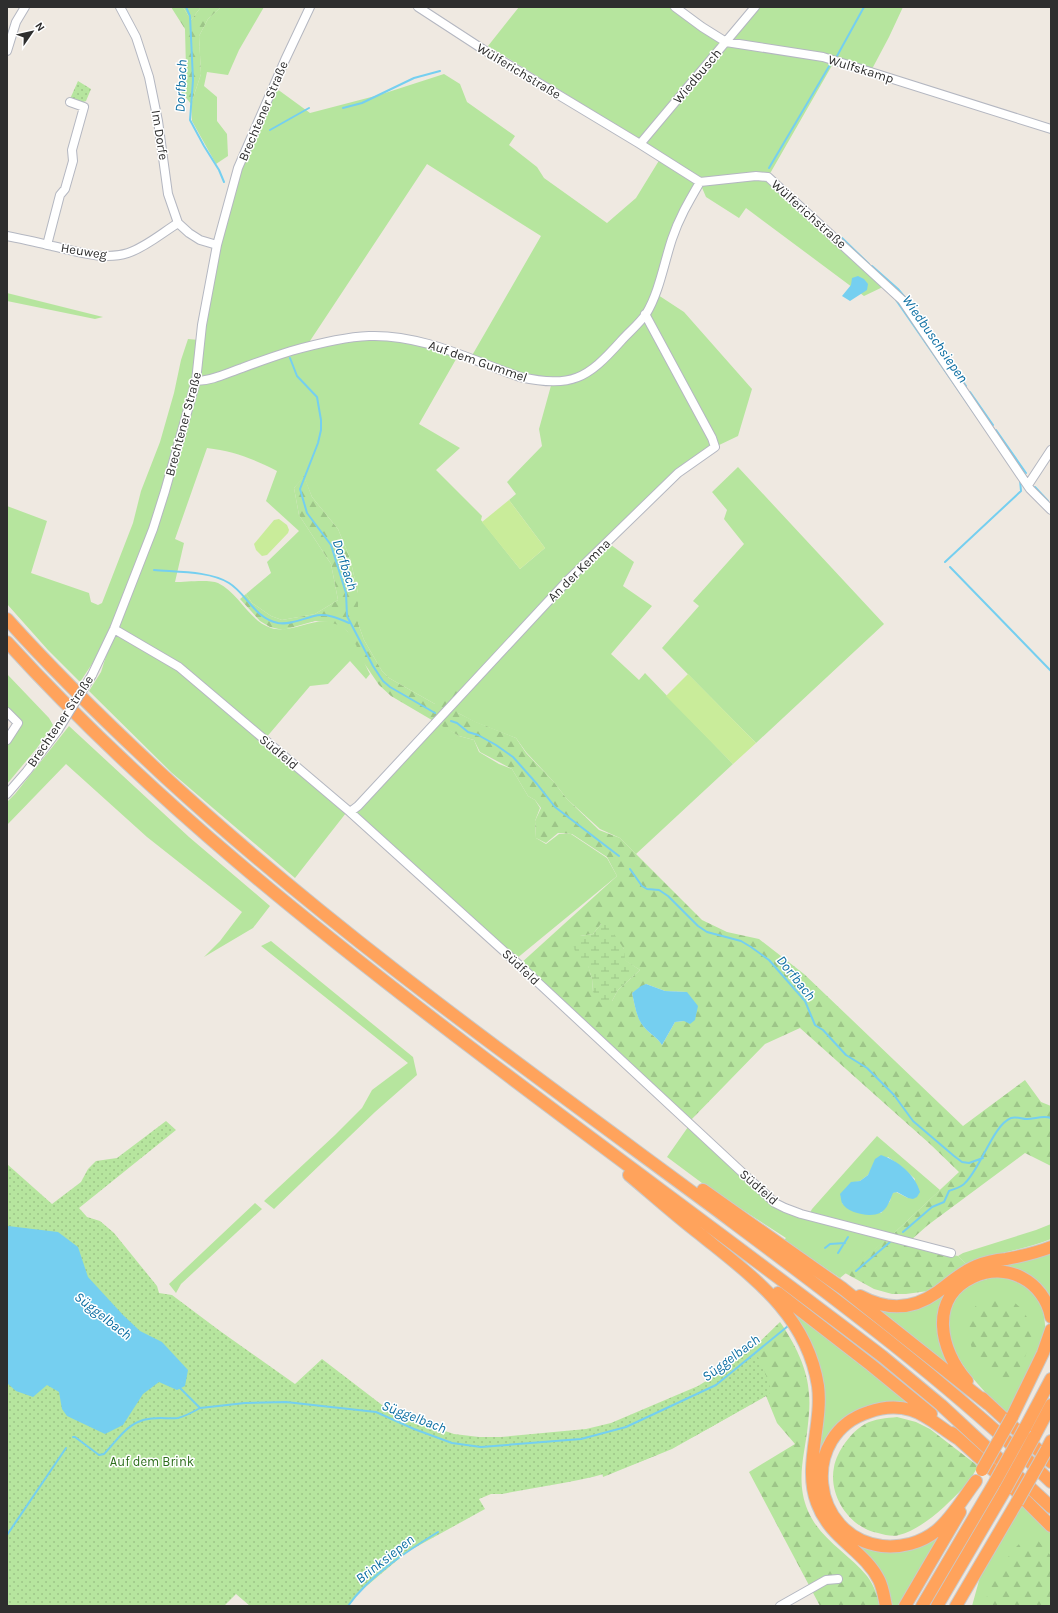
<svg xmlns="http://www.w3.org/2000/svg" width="1058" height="1613" viewBox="0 0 1058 1613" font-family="Karla,sans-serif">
	<defs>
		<pattern id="forest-firs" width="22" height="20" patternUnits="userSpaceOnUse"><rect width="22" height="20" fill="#b6e59e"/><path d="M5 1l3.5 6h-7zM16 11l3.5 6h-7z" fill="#9dc588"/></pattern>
		<pattern id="wetland-marsh" width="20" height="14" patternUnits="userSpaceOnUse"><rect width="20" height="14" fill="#b6e59e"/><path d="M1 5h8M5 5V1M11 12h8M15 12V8" fill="none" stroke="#9dc588"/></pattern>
		<pattern id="park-dots" width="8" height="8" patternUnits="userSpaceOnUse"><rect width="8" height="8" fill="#b6e59e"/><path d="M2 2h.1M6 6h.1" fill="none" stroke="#9dc588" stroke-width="1.8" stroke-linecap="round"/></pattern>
	</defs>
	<rect width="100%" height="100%" fill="#efe9e1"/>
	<!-- grass -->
	<path fill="#b6e59e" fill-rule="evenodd" d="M183 7H201L191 20Z
		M221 7H264L239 50 228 75 207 72 204 86 217 97V121L227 134 228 156 216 164 192 121 191 104 201 74 199 36 208 19Z
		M519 7H672L724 46 755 7H903L889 37 872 69 834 62 768 177 887 285 864 296 746 208 739 218 706 197 700 183 682 211 655 293 684 312 752 389 738 436 715 447 678 473 607 542 634 562 623 586 652 606 611 654 639 680 645 673 733 764 636 854 620 838 600 829 567 799 553 781 526 752 516 738 475 722 458 713 435 704 389 678 382 671 364 640 358 623V593L350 558 338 529 312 497 304 477 294 488 299 515 331 564 338 600 315 614 282 620 271 616 252 603 246 594 271 573 267 562 299 531 266 501 277 471C254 459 233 451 207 448L175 539 184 543 175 582C186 582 209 579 218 583 239 593 249 621 271 628 294 635 317 613 340 625 355 634 362 659 370 674L366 679 350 661 328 684 310 686 265 739 185 667 122 633 178 669 346 813 295 878 172 773 89 691 101 672 114 631 80 682 48 650 7 604V506L47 521 31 573 89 593 91 602 98 605 102 603 133 523 141 491 160 442 174 393 181 360 188 339 199 340 209 292 239 167 273 86 310 113 379 95 444 74 460 84 467 102 515 136 509 145 537 167 544 178 607 223 636 198 663 154 488 46ZM427 164 541 236 470 359 552 382 539 429 542 446 507 482 516 494 509 500 545 548 520 569 481 520 482 516 436 470 460 448 419 424 459 354 382 336 306 347Z
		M7 293 103 317 95 319 7 301Z
		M738 467 884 624 756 743 662 648 699 606 693 601 744 544 724 519 727 510 712 492Z
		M7 674 49 718 53 725 37 748 7 784V740L17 723 7 712Z
		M436 721 459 736 474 740 479 752 499 764 512 769 528 796 535 800 540 808 535 821 536 838 546 844 559 834H571L607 858 617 876 516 959 349 807 359 802Z
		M69 726 189 837 270 906 253 928 204 957 220 941 242 912 147 837 66 764 7 825V802L15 794Z
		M271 941 413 1057 417 1075 375 1112 274 1209 264 1201 335 1135 362 1108 372 1090 408 1063 261 946Z
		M688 1127 775 1205 807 1218 812 1209 877 1136 940 1190 892 1235 840 1278 784 1240 786 1238 706 1186 667 1157ZM888 1157 903 1168 915 1179 908 1198 896 1192 892 1193 890 1201 881 1213C865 1213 854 1215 842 1203L851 1183 860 1181 868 1175 872 1168Z
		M255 1203 262 1209 181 1284 176 1293 169 1284Z
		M1051 1224V1239C1023 1250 994 1253 966 1264L958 1256 963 1253 1036 1230Z
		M1051 1251V1302L1030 1277 1020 1271 1008 1267 996 1266 944 1299 952 1368 878 1308 896 1310 965 1275Z
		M997 1277C1032 1281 1047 1301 1045 1335L1008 1414C981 1389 934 1346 953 1305 961 1287 978 1280 997 1277Z
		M789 1309 913 1406C888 1401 864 1404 845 1421 792 1467 825 1556 897 1550 905 1550 913 1548 920 1545 928 1541 934 1537 941 1532L942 1533 898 1606H891C890 1597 889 1588 884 1580 869 1547 832 1537 819 1498 810 1470 822 1439 823 1411 825 1374 809 1339 789 1309Z
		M1023 1504 1051 1532V1606H972L980 1577Z"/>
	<!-- forest -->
	<path fill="url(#forest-firs)" fill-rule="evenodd" d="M171 7H183L191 20 201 7H221L208 19 199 36 201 74 191 104 180 90 186 69 185 29Z
		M304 476 312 497 338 529 350 558 358 593V623L364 640 382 671 389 678 435 704 457 690 458 713 476 722 516 738 526 753 553 781 567 799 599 830 620 838 702 920 727 932 759 939 804 974 963 1126 1025 1080 1041 1102 1051 1106V1166L1025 1153 928 1225 911 1240 892 1235 959 1172 930 1144 800 1028 765 1044 690 1121 520 964 617 876 607 857 572 834 558 833 546 843 536 838 535 821 541 808 535 800 528 796 512 769 480 752 474 740 459 736 391 696 379 685 362 660 356 645 347 631 339 625 328 622 315 621 283 630 270 627 260 621 240 599 246 594 252 603 271 616 282 620 315 614 338 600 331 564 299 515 294 488ZM601 924 624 949V960L640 970 618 990 612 1001 593 992 592 979 580 936 593 934ZM646 984 665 991 687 992 684 1021 675 1022 662 1045C657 1037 650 1034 644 1027 636 1017 635 1005 632 993Z
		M889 1237 943 1253 958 1256 966 1264 928 1291 906 1294H892L874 1289 845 1273Z
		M995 1297 1009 1298 1022 1309 1031 1324 1032 1336 1025 1357 1018 1372 1010 1379C982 1376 972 1360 969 1333 969 1325 969 1315 974 1308 978 1302 988 1299 995 1297Z
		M780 1322C794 1342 808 1369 809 1394 810 1404 809 1415 808 1424 805 1455 795 1480 808 1511 820 1539 848 1553 867 1576 874 1585 877 1595 880 1606H820L749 1472 795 1444 777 1423 766 1396 672 1449 603 1477 596 1440 713 1383 747 1354Z
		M897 1417 916 1422 930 1429 978 1466C974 1473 970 1481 965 1486 948 1504 923 1529 899 1535 893 1537 885 1535 878 1533 850 1528 828 1496 834 1467 837 1451 851 1432 865 1424 874 1419 887 1418 897 1417Z
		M1035 1537 1051 1556V1606H984L990 1586 1012 1551 1022 1541Z"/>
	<!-- wetland -->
	<path fill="url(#wetland-marsh)" d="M601 924 608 925 624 949 625 960 640 970 618 990 612 1001 603 1006 593 992 592 979 588 966 577 957 573 945 580 936 593 934Z"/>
	<!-- park -->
	<path fill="url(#park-dots)" d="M78 81 91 89 86 101 83 102 70 99Z
		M166 1121 176 1130 79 1208 87 1217 100 1221 114 1233 157 1286 159 1293 172 1295 220 1331 295 1384 322 1359 382 1405 399 1414 421 1423 454 1434 479 1437H501L586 1429 611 1423 698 1386 711 1378 749 1345C761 1356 766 1377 772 1392 724 1419 673 1452 620 1469 582 1482 541 1486 502 1494H491L479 1499 485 1509 407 1552 356 1595 349 1606H250L236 1594 224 1606H7V1164L52 1204 81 1182 88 1169 96 1161 117 1158Z"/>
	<!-- pitch -->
	<path fill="#c9ec9a" d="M509 500 545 548 520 569 482 522Z
		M279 519 287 525 289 530 288 533 267 555 262 556 256 550 254 544 274 520Z
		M688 674 756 743 733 764 666 696Z"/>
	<!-- water -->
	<path fill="#75cff0" d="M858 276 864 279 868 284 867 290 850 301 842 296 851 285 852 278Z
		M646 984 665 991 687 992 698 1006 695 1020 690 1024 684 1021 675 1022 662 1045C657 1037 650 1034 644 1027 636 1018 635 1005 632 993L641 986Z
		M881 1155C898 1161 915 1174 920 1192L917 1197 913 1199 908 1198 897 1192 893 1193C890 1200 887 1210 880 1213 870 1218 847 1213 842 1203 841 1201 841 1197 840 1194L851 1182 860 1181 868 1175 875 1159Z
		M8 1226 58 1232 78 1247 88 1277 123 1315 140 1331 162 1342 188 1370 185 1386 177 1390 159 1382 143 1394 123 1425 105 1434 67 1416 62 1409 59 1392 47 1385 33 1397 16 1391 7 1383V1228Z"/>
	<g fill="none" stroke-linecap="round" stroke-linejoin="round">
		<!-- stream -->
		<path stroke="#75cff0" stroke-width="2" d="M186 7 190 16 193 80 190 120 204 146 219 170 224 182
			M837 56 864 7
			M343 108 362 103 414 78 440 71
			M270 130 309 108
			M769 168 831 63
			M842 238 869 264
			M872 266 898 289 913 307
			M896 300 979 420
			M916 312 966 386
			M290 358 297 376 317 397 321 420V430L318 443 300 489 307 513 331 545 346 593 347 616 373 666 383 681 390 687 435 713
			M970 392 993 425
			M996 430 1026 473
			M1035 487 1048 501
			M945 562 1021 491 1020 480
			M950 567 1051 671
			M154 570C176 572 210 571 229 583 247 594 254 618 278 623 290 625 302 619 314 616 326 613 338 618 349 623
			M451 721 457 723 468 732 478 735 496 745 513 757 537 784 555 807 619 856
			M630 869 642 886 647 889 659 890 668 896 698 926 707 932 741 941 751 947 769 960 805 1001 815 1025 823 1030 846 1055 867 1068 894 1095 913 1121 954 1156 962 1162 969 1163 983 1158
			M903 1232 932 1207 944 1202 949 1191C954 1189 962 1187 965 1183 981 1168 993 1125 1011 1118 1016 1116 1022 1119 1027 1119 1035 1119 1043 1115 1051 1118
			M825 1248 830 1244 845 1243
			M838 1253 848 1237
			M856 1271 890 1242
			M179 1387 200 1408 245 1403 286 1402 376 1412 414 1429 452 1443 481 1447 581 1439 626 1427 716 1385 788 1326
			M73 1437H75L99 1455 104 1454C114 1444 124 1428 138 1422 150 1416 165 1419 178 1418 186 1416 193 1412 200 1408
			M7 1535 66 1448
			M348 1606C369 1576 407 1551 438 1532"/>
		<defs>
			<path id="minor" d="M120 7 136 37 149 77 158 121 168 194 178 223 189 233 200 240 217 245
				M418 7 484 50 640 144 700 182 756 176 768 177 902 300 1030 489 1051 510
				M675 7 702 27 726 42 823 57 1051 129
				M7 51 16 22 25 7
				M640 144 755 7
				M7 236C22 239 37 242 52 246 76 251 103 261 128 253 146 247 162 233 178 223
				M47 245 60 195 65 189 73 161 72 150 84 107 70 102
				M196 381C212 381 227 373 242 368 258 362 275 356 291 351 316 344 343 337 369 336 422 334 471 360 520 377 572 388 587 379 621 341 629 332 639 324 646 314 659 293 664 263 672 239 679 218 689 201 700 182
				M1028 485 1051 450
				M114 629 179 667 350 812 517 963 775 1203 785 1208 801 1214 951 1253
				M92 675 114 629 153 529 165 491 196 381 202 325 217 245 238 168 285 60 310 7
				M7 712 18 723 7 740
				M7 794 27 771 58 730
				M350 812 358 806 569 579 678 473 715 447 712 438 645 314
				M780 1606 826 1580 838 1579"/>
			<path id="highway" d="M7 619C57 675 111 727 166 778 338 936 530 1072 718 1211 833 1297 948 1382 1051 1482
				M7 642C150 799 317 931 486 1059 618 1159 751 1256 882 1356L941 1405 1051 1507
				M629 1175C653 1195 676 1216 701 1235 753 1277 807 1315 818 1386 823 1424 803 1467 817 1503 830 1539 864 1550 879 1580 883 1588 884 1597 886 1606
				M703 1190 842 1288 988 1404
				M778 1293 871 1365 931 1414
				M860 1296C886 1310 912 1310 936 1293 949 1284 961 1272 976 1266 986 1262 996 1260 1006 1259 1022 1256 1036 1253 1051 1247
				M967 1381C940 1351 928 1298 973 1277 1006 1261 1044 1281 1051 1317
				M982 1398 1051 1462
				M1012 1417 1043 1353 1051 1330
				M1025 1428 1051 1379
				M952 1433 1014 1489 1051 1526
				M1034 1437 1051 1405
				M957 1438C942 1429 928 1415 911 1410 897 1406 883 1407 869 1412 799 1434 810 1537 882 1546 901 1548 921 1543 936 1531 952 1518 963 1498 976 1481
				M1047 1449 1051 1441
				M905 1606 960 1512
				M922 1606 995 1482
				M937 1606 1005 1490
				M956 1606 1017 1502"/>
		</defs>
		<!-- minor casing -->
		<use href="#minor" stroke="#b4b7c1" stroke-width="10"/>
		<!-- highway casing -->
		<use href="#highway" stroke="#c9c9c9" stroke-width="14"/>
		<!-- minor -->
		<use href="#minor" stroke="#fff" stroke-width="8"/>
		<!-- highway -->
		<use href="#highway" stroke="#ffa35c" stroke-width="12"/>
		<defs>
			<path id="minor-bridge" d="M58 730 92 675"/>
			<path id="highway-bridge" d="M982 1470 1012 1417
				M995 1482 1025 1428
				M1005 1490 1034 1437
				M1017 1502 1047 1449"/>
		</defs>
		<!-- minor-bridge casing -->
		<use href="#minor-bridge" stroke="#b4b7c1" stroke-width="10" stroke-linecap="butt"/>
		<!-- highway-bridge casing -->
		<use href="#highway-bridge" stroke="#c9c9c9" stroke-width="14" stroke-linecap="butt"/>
		<!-- minor-bridge -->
		<use href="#minor-bridge" stroke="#fff" stroke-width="8"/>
		<!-- highway-bridge -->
		<use href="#highway-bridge" stroke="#ffa35c" stroke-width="12"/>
	</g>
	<g text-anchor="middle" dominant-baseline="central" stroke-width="3" stroke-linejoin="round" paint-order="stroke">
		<!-- street labels -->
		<g font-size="13" fill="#2e2e2e" stroke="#fff">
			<text transform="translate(861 69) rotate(17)">Wulfskamp</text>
			<text transform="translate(519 71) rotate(31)">Wülferichstraße</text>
			<text transform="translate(697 76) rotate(-50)">Wiedbusch</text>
			<text transform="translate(263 111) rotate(-67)">Brechtener Straße</text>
			<text transform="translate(160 135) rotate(81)">Im Dorfe</text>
			<text transform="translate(809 214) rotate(42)">Wülferichstraße</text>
			<text transform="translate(84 251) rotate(9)">Heuweg</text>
			<text transform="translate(478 361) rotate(19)">Auf dem Gummel</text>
			<text transform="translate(183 424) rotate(-75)">Brechtener Straße</text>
			<text transform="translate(579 570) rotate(-45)">An der Kemna</text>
			<text transform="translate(60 721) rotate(-56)">Brechtener Straße</text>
			<text transform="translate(279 752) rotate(40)">Südfeld</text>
			<text transform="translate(521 967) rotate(43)">Südfeld</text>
			<text transform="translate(759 1187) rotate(41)">Südfeld</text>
		</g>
		<!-- park labels -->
		<g font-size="13" fill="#2c6e1b" stroke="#fff">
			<text x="152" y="1461">Auf dem Brink</text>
		</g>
		<!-- water labels -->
		<g font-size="14" font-style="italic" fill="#0d6fa3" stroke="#fff">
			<text transform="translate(181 86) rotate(-88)">Dorfbach</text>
			<text transform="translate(935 339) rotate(55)">Wiedbuschsiepen</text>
			<text transform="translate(345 565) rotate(72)">Dorfbach</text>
			<text transform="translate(796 978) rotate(51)">Dorfbach</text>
			<text transform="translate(103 1316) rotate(38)">Süggelbach</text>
			<text transform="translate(731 1358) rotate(-37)">Süggelbach</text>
			<text transform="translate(414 1417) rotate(21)">Süggelbach</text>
			<text transform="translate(385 1559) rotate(-38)">Brinksiepen</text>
		</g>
	</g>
	<!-- border -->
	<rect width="1058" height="1613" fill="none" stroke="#2e2e2e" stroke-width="16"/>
	<!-- north arrow -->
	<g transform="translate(32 32) rotate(56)" stroke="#ffffff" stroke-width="3" paint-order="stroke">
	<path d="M0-3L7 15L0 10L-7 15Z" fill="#2e2e2e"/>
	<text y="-6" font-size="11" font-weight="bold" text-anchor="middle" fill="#2e2e2e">N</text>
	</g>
</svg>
